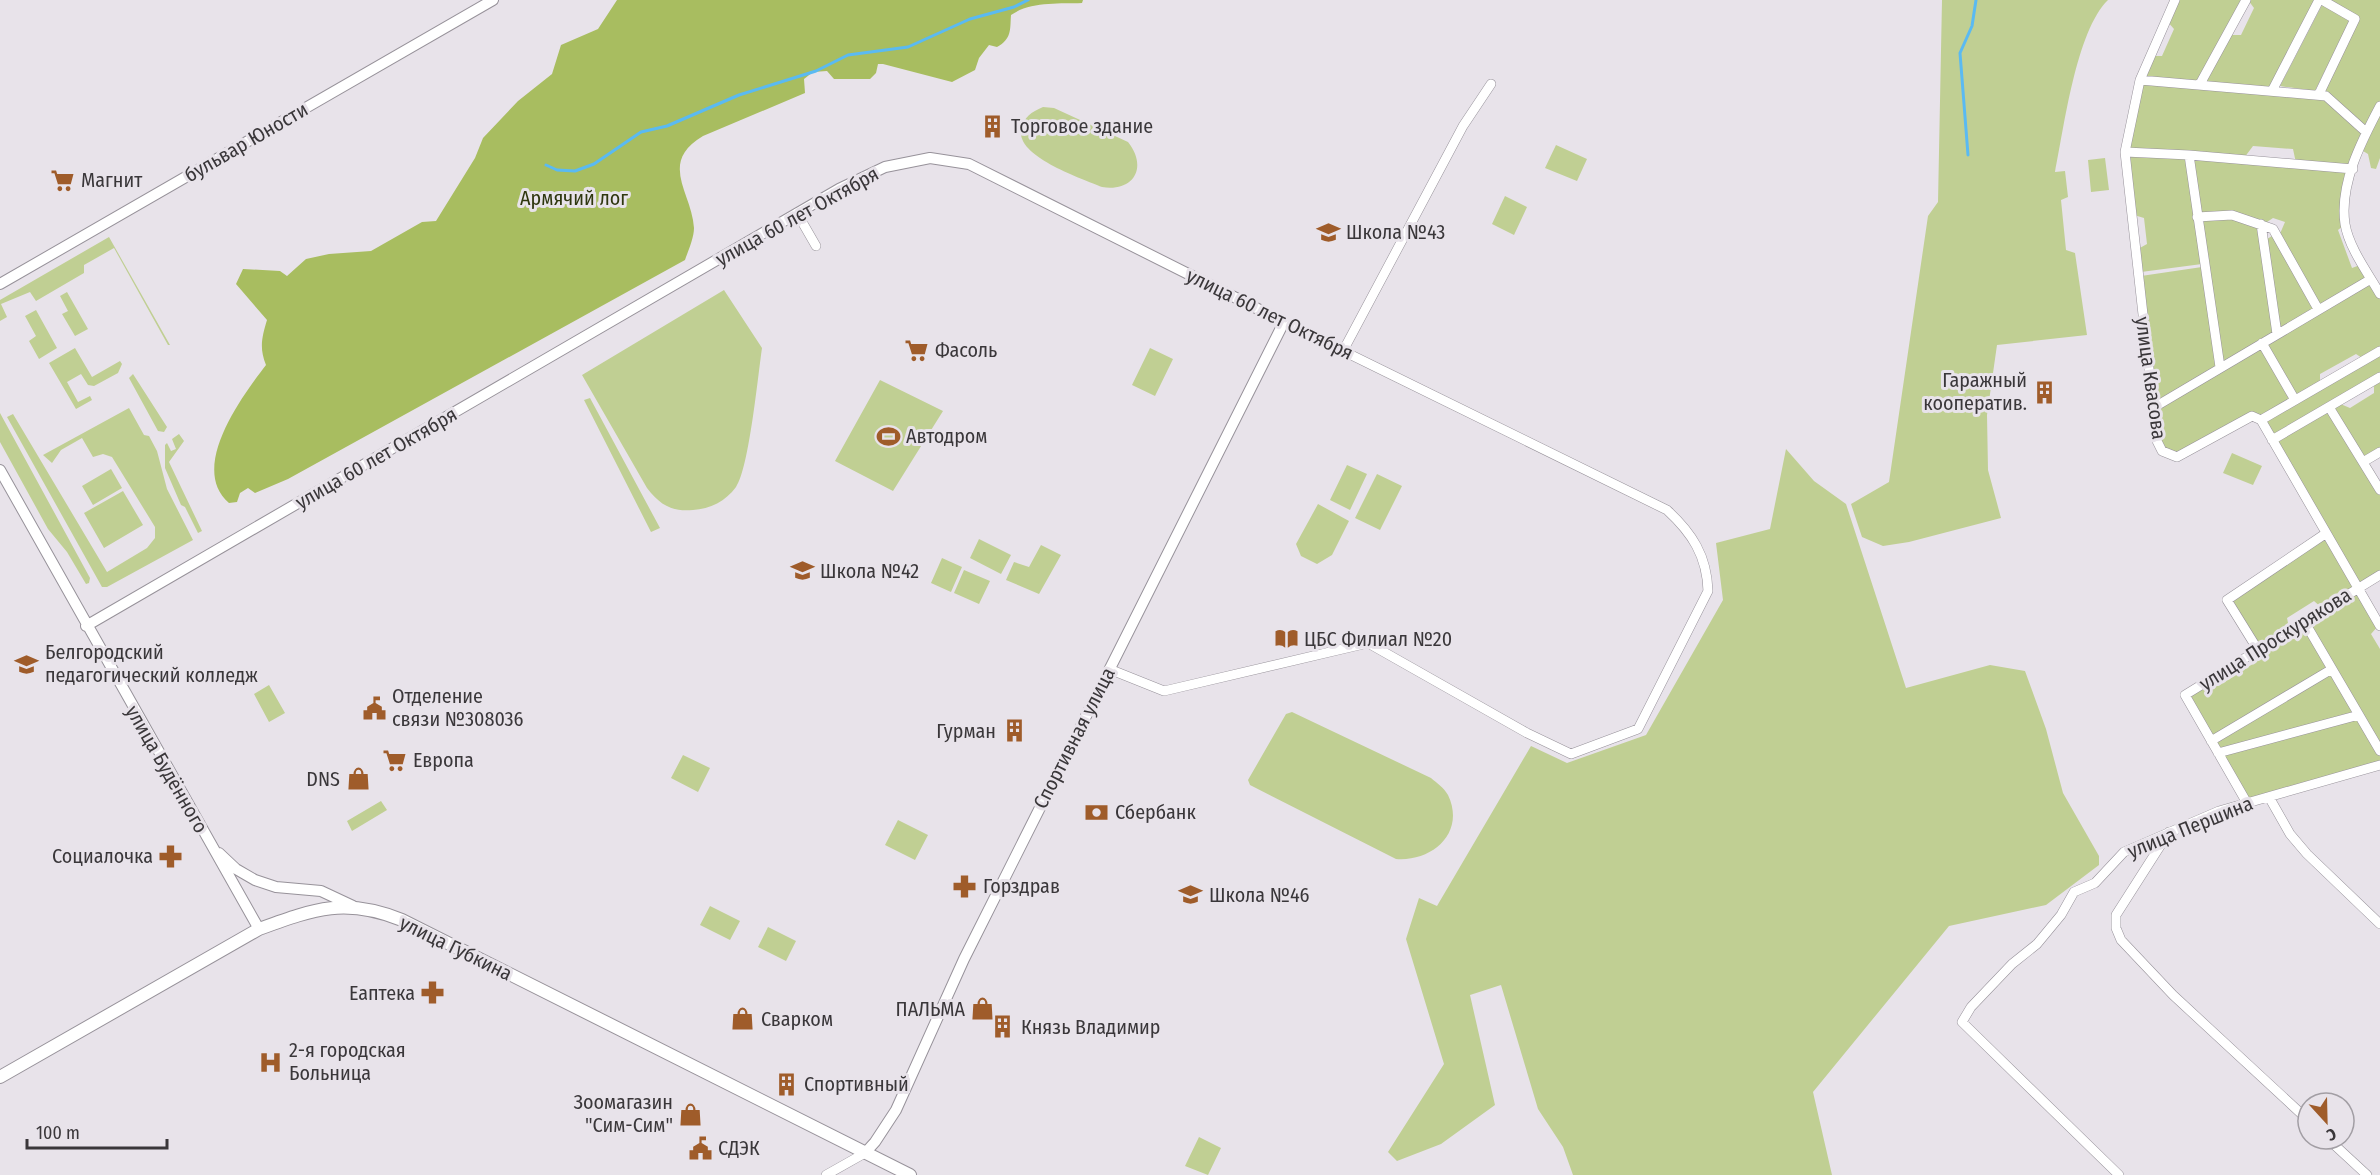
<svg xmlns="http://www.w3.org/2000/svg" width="2380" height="1175" viewBox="0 0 2380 1175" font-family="'Fira Sans Condensed',sans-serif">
	<rect width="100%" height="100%" fill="#e8e3ea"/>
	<!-- green -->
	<path fill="#c0cf93" d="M1942 0H2108C2076 31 2064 128 2055 172L2065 171 2068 197 2061 200 2066 250 2075 253 2087 335 1997 345 1987 415 1988 470 2001 518 1909 542 1883 546 1862 537 1851 504 1889 482 1928 216 1938 202Z
		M2177 0H2245L2199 82 2142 79 2150 56H2162L2174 29 2167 21Z
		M2248 0H2318L2273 87 2202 83 2228 35H2241L2254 8Z
		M2325 0H2380V103L2366 129 2323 90 2357 18Z
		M2322 5 2350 20 2315 91 2280 86Z
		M2142 83 2325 97 2364 132 2352 167 2296 163 2293 149 2253 146 2244 158 2129 150Z
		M1043 107 1054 108 1128 142C1148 167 1134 192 1102 187 1081 178 1017 157 1021 130 1024 117 1031 112 1043 107Z
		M2380 112V158L2376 169 2371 168 2368 154 2363 151Z
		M1556 145 1587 159 1577 181 1545 168Z
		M2128 155 2187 157 2202 264 2141 272 2138 249 2147 244 2144 218 2134 215Z
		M2191 157 2351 170 2343 226 2338 230 2352 268 2360 265 2368 279 2318 307 2279 236 2285 222 2273 218 2264 224 2232 214 2198 216Z
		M2105 158 2109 190 2091 192 2088 160Z
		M1505 196 1527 207 1514 235 1492 224Z
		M2232 217 2259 227 2274 333 2222 364 2199 219Z
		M2272 236 2315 309 2280 330 2267 239Z
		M109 237 170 345H168L114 248 84 265V273L36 301 30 292 1 304 7 317 0 321V300Z
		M2202 267 2218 366 2155 404 2141 276Z
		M2370 282 2380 299V348L2362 358 2356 354 2320 374V383L2297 396 2266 344Z
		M724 290 762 348C758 375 749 469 736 487 726 501 710 509 693 510 672 512 660 505 647 488L582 375Z
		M67 292 88 329 75 336 62 314 68 311 60 296Z
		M36 310 57 348 39 359 29 341 36 336 25 316Z
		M2261 346 2292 399 2261 418 2252 414 2177 455 2163 450 2156 408Z
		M75 348 92 377 120 361 122 364 118 373 94 386 88 385 81 374 67 382 78 402 90 396 92 400 76 409 49 363Z
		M1150 348 1173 359 1155 396 1132 385Z
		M2380 353V375L2273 438 2264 421Z
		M133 374 167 427 164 432 158 431 129 378Z
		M2380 379V450L2363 460 2331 407 2338 403 2350 408 2374 393V382Z
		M880 380 943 411 893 491 835 461Z
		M590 398 660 528 651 532 584 400Z
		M129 408 144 435 149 436 157 451 167 489 193 540 107 587H102L7 417 13 414 107 572 147 548 155 538V527L112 457 103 454 93 457 82 438 61 450 52 463 43 455Z
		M2329 409 2380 493V572L2358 585 2275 440Z
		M0 413 90 578 89 583 86 584 67 552 48 529 0 442Z
		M179 434 184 441 169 462 202 531 198 533 185 507 181 505 165 468V445L167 443 171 451 176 449 172 439Z
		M1786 449 1814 481 1846 504 1906 688 1990 665 2025 671 2046 729 2063 793 2099 856V865L2046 905 1949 926 1813 1092 1832 1175H1573L1563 1147 1538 1109 1501 985 1470 995 1495 1105 1441 1144 1397 1161 1388 1152 1444 1064 1406 939 1419 898 1437 906 1531 746 1567 763 1646 735 1723 600 1716 543 1770 529Z
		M2232 453 2262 466 2253 485 2223 473Z
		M1347 465 1367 474 1350 510 1330 500Z
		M111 469 122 488 93 505 82 486Z
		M1377 474 1402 486 1380 530 1355 518Z
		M123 491 143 525 104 548 84 513Z
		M1318 504 1349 521 1332 555 1317 564 1301 556 1296 544Z
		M2325 537 2355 587 2322 608 2314 601 2287 618 2289 628 2259 646 2231 601Z
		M979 539 1011 555 1001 574 970 558Z
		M1041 545 1061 555 1039 594 1006 580 1014 562 1029 567Z
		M942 558 962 567 951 592 931 583Z
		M964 570 990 581 979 604 954 593Z
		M2357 592 2378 626 2371 634 2380 649V745L2308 623Z
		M2304 625 2329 668 2212 738 2188 696 2216 679 2224 682 2264 657 2265 649Z
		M2331 674 2354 713 2219 750 2215 743Z
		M269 685 285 713 269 722 254 694Z
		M1292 712 1431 778C1437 783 1444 788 1448 795 1466 833 1432 862 1396 859L1250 785 1248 780 1286 714Z
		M2358 718 2380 755V762L2247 800 2221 755Z
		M683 755 710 768 698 792 671 778Z
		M381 801 387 810 352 831 347 821Z
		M898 820 928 835 915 860 885 845Z
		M710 906 740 921 730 940 700 925Z
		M768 927 796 941 786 961 758 947Z
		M1199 1137 1221 1148 1208 1175 1185 1166Z"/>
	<!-- forest -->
	<path fill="#a8bd60" d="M617 0H1083L1082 3C1059 4 1031 1 1011 15 1010 29 1012 39 997 47L989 45 979 58 975 70 952 82 883 64H878L876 73 870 79H834L827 71 813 72 804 79 805 93 703 136C658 163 692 192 694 228 694 238 688 251 685 260L288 479 255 493 248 488 240 493 237 502 229 503C188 468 243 395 266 365 259 348 262 337 267 320L236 284 243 269 280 271 287 276 306 259 329 254 371 251 422 222 436 221 475 158 483 138 518 101 552 74 561 45 598 29Z"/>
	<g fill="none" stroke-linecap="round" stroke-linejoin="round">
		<!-- stream -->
		<path stroke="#5abaf2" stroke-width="3" d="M1968 155 1960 53 1972 26 1976 0
			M546 165 557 170 575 171 594 164 641 132 667 126 739 95 816 71 848 55 908 47 970 19 1014 7 1028 0"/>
		<defs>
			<path id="minor" d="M2175 0 2140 80 2125 152 2157 441 2162 451 2177 457 2252 416 2261 420 2380 626
				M2140 80 2326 96 2366 132
				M2200 84 2246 0
				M2273 89 2319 0
				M2319 94 2355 19 2322 0
				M2380 106C2362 140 2339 184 2345 224 2349 248 2368 273 2380 294
				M2125 152 2189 155 2353 169
				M2189 155 2220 367
				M797 213 816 246
				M2197 217 2232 215 2273 229 2318 309
				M2261 224 2277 334
				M2262 343 2295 400
				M1343 351 1463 126 1491 84
				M2329 407 2380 490
				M2153 408 2371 279
				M2261 420 2380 351
				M2272 440 2380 377
				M2363 462 2380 452
				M2304 621 2380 751
				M2258 650 2227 600 2325 534
				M1109 669 1164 691 1368 643 1527 733 1571 754 1638 729 1708 591C1707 556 1692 533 1667 510L1284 322
				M2211 741 2332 669
				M2218 753 2359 715
				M2269 797 2290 834 2307 854 2380 924
				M2247 803 2185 695 2380 575
				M2169 832 2116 915V928L2121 940 2173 995 2308 1120
				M2328 1139 2367 1175
				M826 1175 865 1153
				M2119 1175 1962 1022 1971 1007 2012 964 2037 944 2061 915 2074 892 2095 883 2124 852 2219 811 2380 765"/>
			<path id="tertiary" d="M0 284 493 0
				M0 470 259 929
				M86 626 839 189 885 167 930 158 969 164 1284 322 964 959 896 1110 875 1142 865 1153
				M219 853 236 869 255 880 276 887 321 891 353 906"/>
			<path id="secondary" d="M0 1077 259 929C314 909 345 897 402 920L910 1175"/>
		</defs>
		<!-- minor casing -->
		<use href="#minor" stroke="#97929a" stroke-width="10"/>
		<!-- tertiary casing -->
		<use href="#tertiary" stroke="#97929a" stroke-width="12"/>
		<!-- secondary casing -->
		<use href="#secondary" stroke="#97929a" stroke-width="14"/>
		<!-- minor -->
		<use href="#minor" stroke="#fff" stroke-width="9"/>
		<!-- tertiary -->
		<use href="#tertiary" stroke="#fff" stroke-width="10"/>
		<!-- secondary -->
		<use href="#secondary" stroke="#fff" stroke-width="12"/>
	</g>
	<!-- icons -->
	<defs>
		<symbol id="building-bare" viewBox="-9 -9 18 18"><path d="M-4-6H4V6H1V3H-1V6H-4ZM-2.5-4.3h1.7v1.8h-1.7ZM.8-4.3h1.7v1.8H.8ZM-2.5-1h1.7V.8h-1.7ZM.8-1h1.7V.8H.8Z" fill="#9f5c2a" stroke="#e8e3ea" stroke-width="2.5" paint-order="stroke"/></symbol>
		<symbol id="supermarket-bare" viewBox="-9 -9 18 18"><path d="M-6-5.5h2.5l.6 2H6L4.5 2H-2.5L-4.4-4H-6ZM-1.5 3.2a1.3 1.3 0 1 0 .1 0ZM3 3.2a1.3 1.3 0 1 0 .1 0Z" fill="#9f5c2a" stroke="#e8e3ea" stroke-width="2.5" paint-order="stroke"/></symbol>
		<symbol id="school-bare" viewBox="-9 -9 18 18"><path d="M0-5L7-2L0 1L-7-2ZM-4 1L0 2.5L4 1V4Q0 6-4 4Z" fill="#9f5c2a" stroke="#e8e3ea" stroke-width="2.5" paint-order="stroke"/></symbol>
		<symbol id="stadium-bare" viewBox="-9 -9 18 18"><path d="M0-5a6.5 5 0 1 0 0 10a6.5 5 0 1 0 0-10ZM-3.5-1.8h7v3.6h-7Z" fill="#9f5c2a" stroke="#e8e3ea" stroke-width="2.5" paint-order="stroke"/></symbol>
		<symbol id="library-bare" viewBox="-9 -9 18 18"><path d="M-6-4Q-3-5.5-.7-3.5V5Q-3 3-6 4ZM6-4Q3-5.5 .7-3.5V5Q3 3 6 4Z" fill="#9f5c2a" stroke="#e8e3ea" stroke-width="2.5" paint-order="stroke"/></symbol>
		<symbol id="university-bare" viewBox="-9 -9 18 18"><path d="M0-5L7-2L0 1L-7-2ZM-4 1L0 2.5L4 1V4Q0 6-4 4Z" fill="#9f5c2a" stroke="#e8e3ea" stroke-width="2.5" paint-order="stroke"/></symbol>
		<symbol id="civic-bare" viewBox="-9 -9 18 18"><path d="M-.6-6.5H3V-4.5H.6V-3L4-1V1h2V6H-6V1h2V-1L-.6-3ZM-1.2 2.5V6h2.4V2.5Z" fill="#9f5c2a" stroke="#e8e3ea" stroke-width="2.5" paint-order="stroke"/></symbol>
		<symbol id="shop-bare" viewBox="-9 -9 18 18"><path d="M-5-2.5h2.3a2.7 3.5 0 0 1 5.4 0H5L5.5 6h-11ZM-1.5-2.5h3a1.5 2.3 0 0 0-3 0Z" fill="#9f5c2a" stroke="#e8e3ea" stroke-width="2.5" paint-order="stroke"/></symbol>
		<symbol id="bank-bare" viewBox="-9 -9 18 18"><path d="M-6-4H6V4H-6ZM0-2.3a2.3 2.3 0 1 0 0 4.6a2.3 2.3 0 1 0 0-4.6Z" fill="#9f5c2a" stroke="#e8e3ea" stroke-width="2.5" paint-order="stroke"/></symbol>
		<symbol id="pharmacy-bare" viewBox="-9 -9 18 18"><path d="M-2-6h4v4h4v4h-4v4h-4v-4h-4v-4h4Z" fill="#9f5c2a" stroke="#e8e3ea" stroke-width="2.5" paint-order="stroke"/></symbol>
		<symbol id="hospital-bare" viewBox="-9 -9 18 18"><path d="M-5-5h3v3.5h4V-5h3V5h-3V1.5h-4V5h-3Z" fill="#9f5c2a" stroke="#e8e3ea" stroke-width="2.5" paint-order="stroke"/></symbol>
	</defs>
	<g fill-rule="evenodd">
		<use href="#building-bare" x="976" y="110" width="33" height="33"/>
		<use href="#supermarket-bare" x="46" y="164" width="33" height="33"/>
		<use href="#school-bare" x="1312" y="216" width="33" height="33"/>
		<use href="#supermarket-bare" x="900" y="334" width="33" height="33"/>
		<use href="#building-bare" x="2028" y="376" width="33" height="33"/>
		<use href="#stadium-bare" x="872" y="420" width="33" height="33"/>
		<use href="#school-bare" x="786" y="554" width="33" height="33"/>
		<use href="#library-bare" x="1270" y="622" width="33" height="33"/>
		<use href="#university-bare" x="10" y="648" width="33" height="33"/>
		<use href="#civic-bare" x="358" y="692" width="33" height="33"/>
		<use href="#building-bare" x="998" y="714" width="33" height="33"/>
		<use href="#supermarket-bare" x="378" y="744" width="33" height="33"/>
		<use href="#shop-bare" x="342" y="762" width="33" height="33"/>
		<use href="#bank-bare" x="1080" y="796" width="33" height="33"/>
		<use href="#pharmacy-bare" x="154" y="840" width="33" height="33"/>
		<use href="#pharmacy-bare" x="948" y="870" width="33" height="33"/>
		<use href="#school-bare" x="1174" y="878" width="33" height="33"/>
		<use href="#pharmacy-bare" x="416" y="976" width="33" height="33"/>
		<use href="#shop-bare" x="966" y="992" width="33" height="33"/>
		<use href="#shop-bare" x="726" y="1002" width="33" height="33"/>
		<use href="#building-bare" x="986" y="1010" width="33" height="33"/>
		<use href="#hospital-bare" x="254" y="1046" width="33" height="33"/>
		<use href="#building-bare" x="770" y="1068" width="33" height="33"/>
		<use href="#shop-bare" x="674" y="1098" width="33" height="33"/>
		<use href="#civic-bare" x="684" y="1132" width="33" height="33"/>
	</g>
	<g text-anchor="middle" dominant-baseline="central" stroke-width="6" stroke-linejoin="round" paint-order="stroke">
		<!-- poi labels -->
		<g font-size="20" fill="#3a373a" stroke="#e8e3ea" text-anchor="start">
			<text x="1011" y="126">Торговое здание</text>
			<text x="81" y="180">Магнит</text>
			<text x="1346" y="232">Школа №43</text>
			<text x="935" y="350">Фасоль</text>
			<text x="2027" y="380" text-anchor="end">Гаражный<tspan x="2027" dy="23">кооператив.</tspan></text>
			<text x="906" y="436">Автодром</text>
			<text x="820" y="571">Школа №42</text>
			<text x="1304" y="639">ЦБС Филиал №20</text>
			<text x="45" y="652">Белгородский<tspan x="45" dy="23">педагогический колледж</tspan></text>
			<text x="392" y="696">Отделение<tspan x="392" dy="23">связи №308036</tspan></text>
			<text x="996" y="731" text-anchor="end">Гурман</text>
			<text x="413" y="760">Европа</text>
			<text x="340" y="779" text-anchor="end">DNS</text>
			<text x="1115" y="812">Сбербанк</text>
			<text x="153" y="856" text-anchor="end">Социалочка</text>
			<text x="983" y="886">Горздрав</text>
			<text x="1209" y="895">Школа №46</text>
			<text x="415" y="993" text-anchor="end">Еаптека</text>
			<text x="965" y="1009" text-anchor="end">ПАЛЬМА</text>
			<text x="761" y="1019">Сварком</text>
			<text x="1021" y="1027">Князь Владимир</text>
			<text x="289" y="1050">2-я городская<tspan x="289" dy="23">Больница</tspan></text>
			<text x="804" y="1084">Спортивный</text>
			<text x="673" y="1102" text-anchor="end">Зоомагазин<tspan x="673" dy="23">"Сим-Сим"</tspan></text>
			<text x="718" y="1148">СДЭК</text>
		</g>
		<!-- street labels -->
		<g font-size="20" fill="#3a373a" stroke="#e8e3ea">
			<text transform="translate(246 142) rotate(-30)">бульвар Юности</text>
			<text transform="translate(797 216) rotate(-29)">улица 60 лет Октября</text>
			<text transform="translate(1270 314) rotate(26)">улица 60 лет Октября</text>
			<text transform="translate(2151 378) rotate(82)">улица Квасова</text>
			<text transform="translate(376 458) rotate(-30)">улица 60 лет Октября</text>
			<text transform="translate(2275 639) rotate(-32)">улица Проскурякова</text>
			<text transform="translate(1074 738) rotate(-63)">Спортивная улица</text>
			<text transform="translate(167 769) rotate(60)">улица Будённого</text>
			<text transform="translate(2190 827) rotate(-22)">улица Першина</text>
			<text transform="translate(456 948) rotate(26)">улица Губкина</text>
		</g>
		<!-- park labels -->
		<g font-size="20" fill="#2f370f" stroke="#e8e3ea">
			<text x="574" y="198">Армячий лог</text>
		</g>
	</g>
	<!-- north arrow -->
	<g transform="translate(2326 1121) rotate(158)"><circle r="28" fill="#e8e3ea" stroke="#a29ea4" stroke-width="1.5"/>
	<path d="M0-4.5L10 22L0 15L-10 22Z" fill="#9f5c2a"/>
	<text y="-9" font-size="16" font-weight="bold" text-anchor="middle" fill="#3a373a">С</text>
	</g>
	<!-- scale -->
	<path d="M27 1139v9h140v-9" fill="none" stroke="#3a373a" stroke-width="3"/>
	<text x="36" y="1139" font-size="18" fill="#3a373a" stroke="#e8e3ea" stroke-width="4.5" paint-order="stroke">100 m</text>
</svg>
